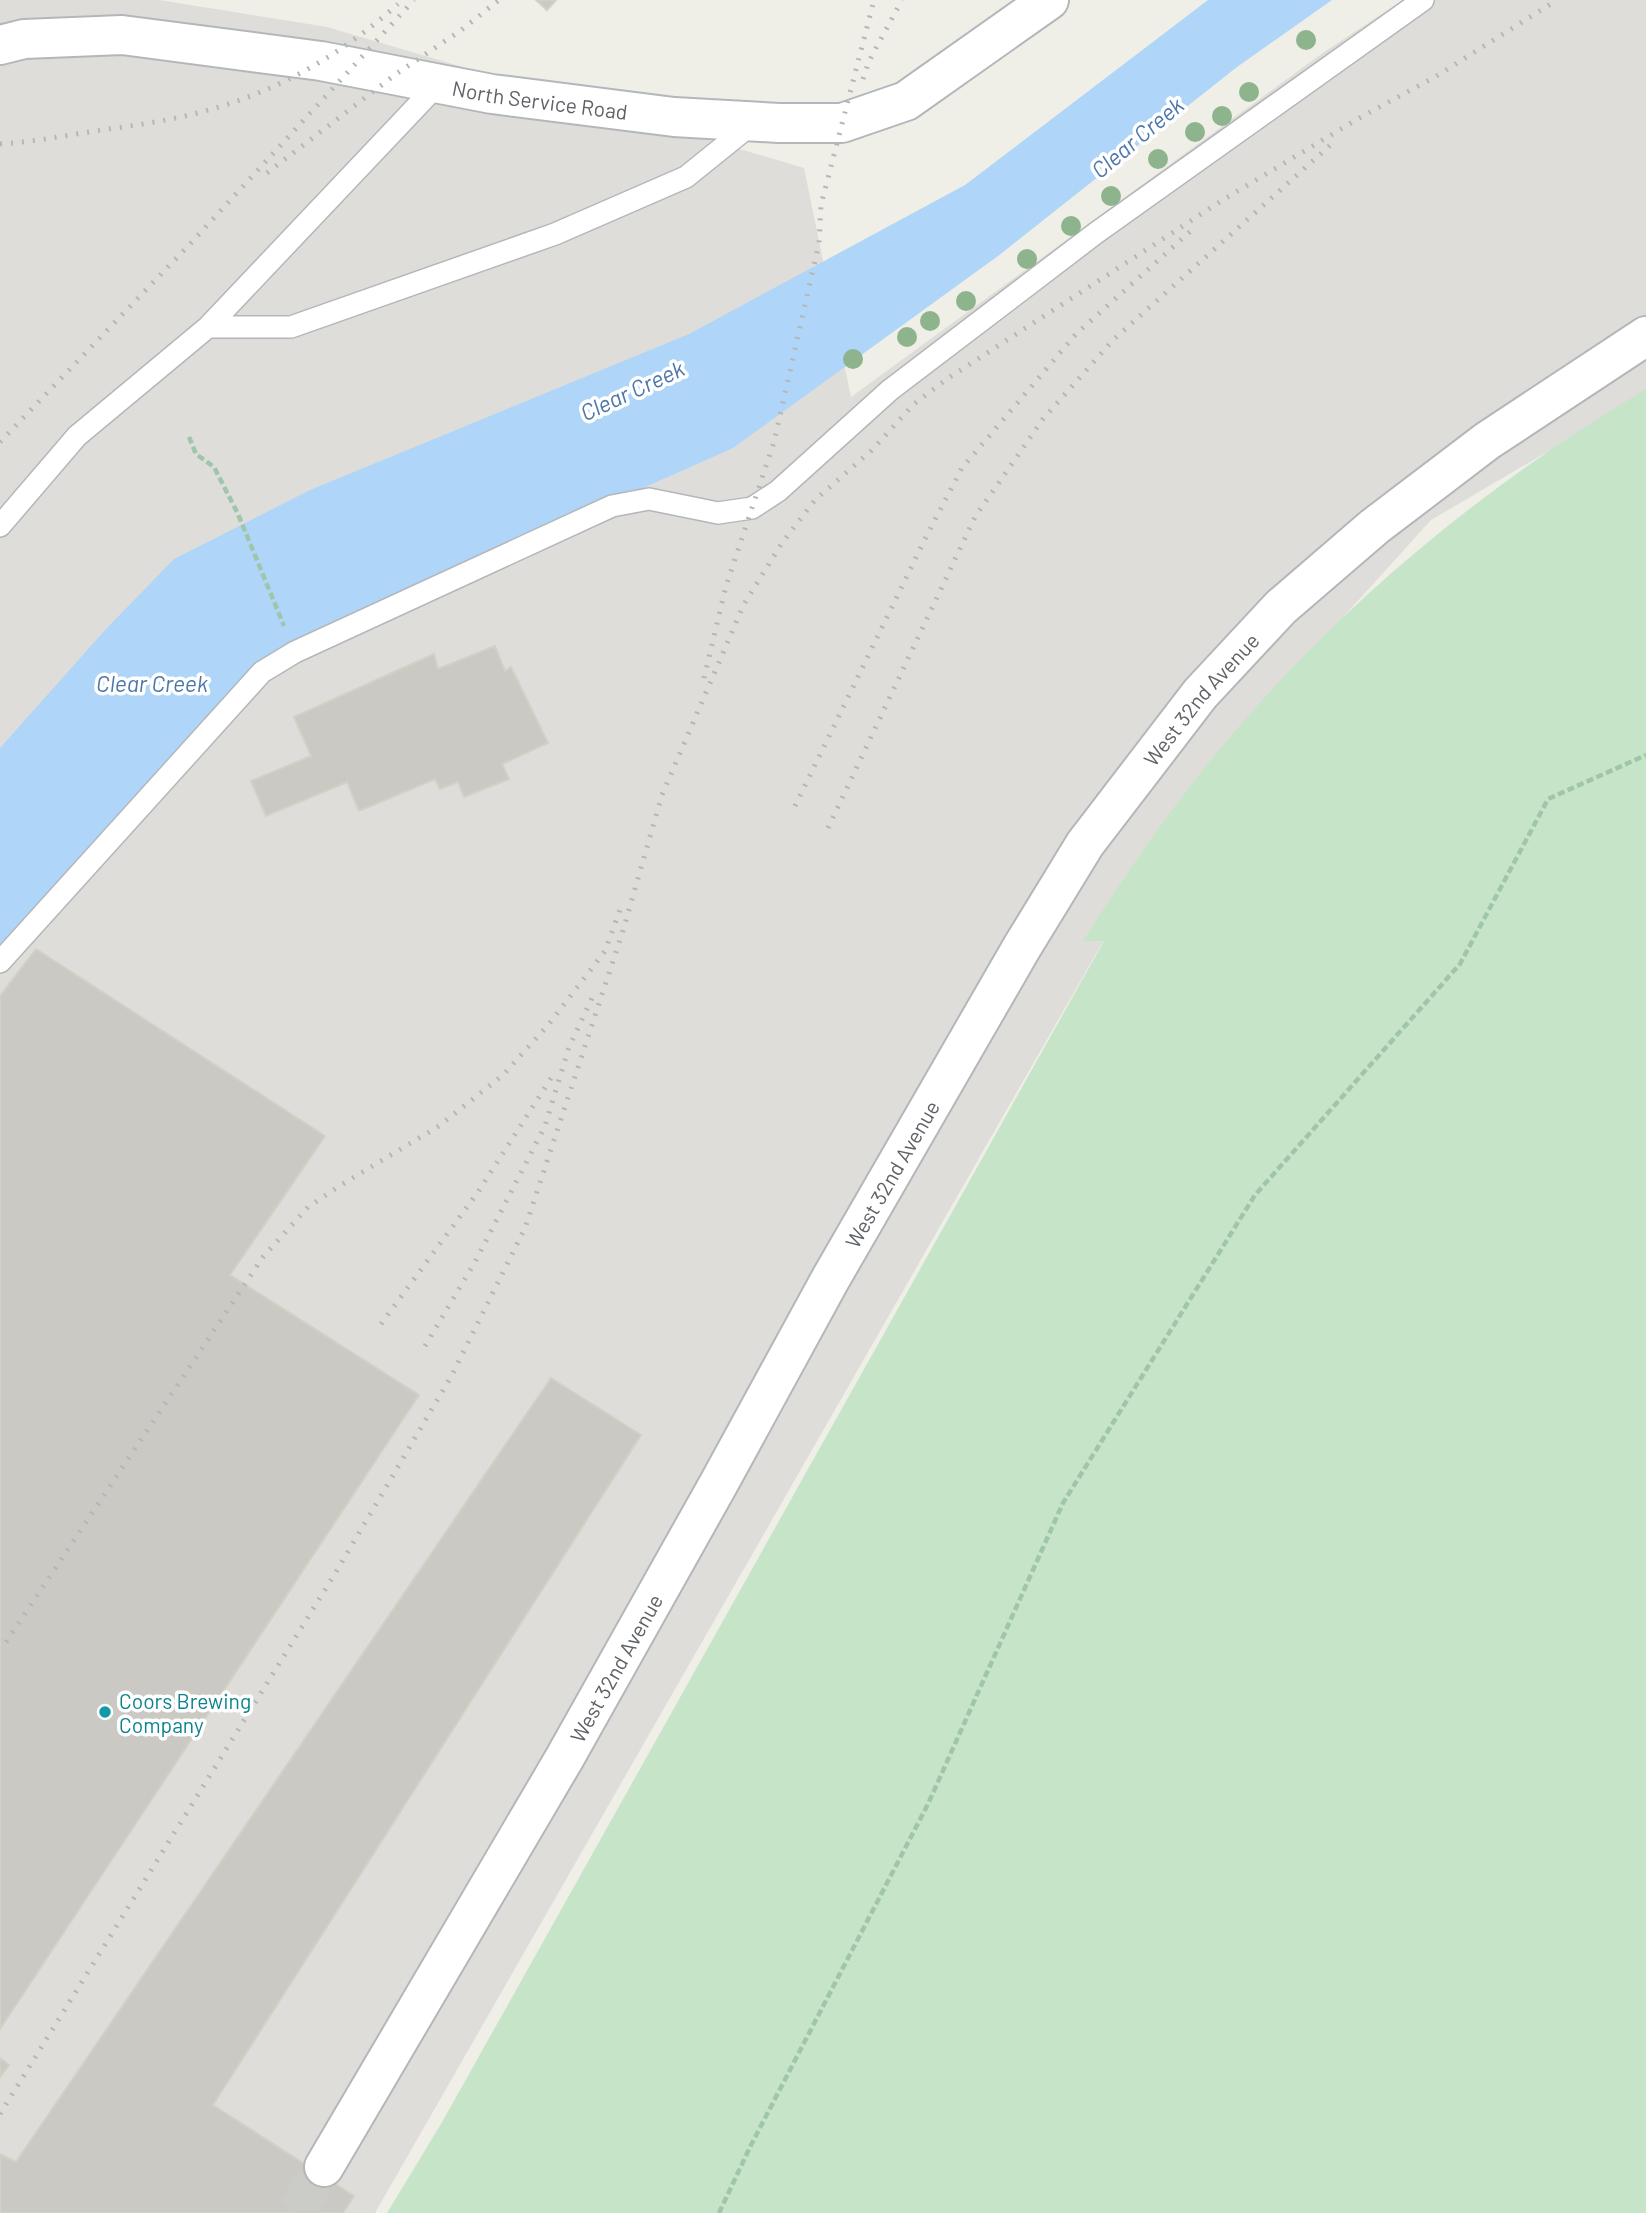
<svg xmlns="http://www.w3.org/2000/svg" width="1646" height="2213" viewBox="0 0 1646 2213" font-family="Barlow,sans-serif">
	<rect width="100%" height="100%" fill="#efeee7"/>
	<!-- industrial -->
	<path fill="#deddd9" d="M0 0H159L327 27 804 168 851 397 1324 52 1403 0H1646V394L1431 520 1195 781 375 2213H0Z"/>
	<!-- green -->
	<path fill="#c6e4c7" d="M1646 389V2213H387L441 2124 1104 941H1083C1113 894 1143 849 1176 805 1302 636 1466 496 1646 389Z"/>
	<!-- water -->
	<path fill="#afd6f8" d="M1208 0H1332L1237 67 998 256 733 448 275 652 0 952V748L106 629 174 559 310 490 689 334 965 185Z"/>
	<!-- building -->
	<path fill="#cbc9c4" stroke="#d3d0c6" stroke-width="2" d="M536 0H556L547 10Z
		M495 646 505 671 511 667 548 743 502 764 509 779 464 797 458 782 440 789 435 779 359 811 347 782 266 816 251 781 311 756 294 717 434 654 438 669Z
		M36 949 325 1136 230 1275 419 1395 0 2029V996Z
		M551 1378 641 1435 213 2105 354 2196 343 2213H0V2154L16 2162Z
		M0 2058 9 2065 0 2077Z"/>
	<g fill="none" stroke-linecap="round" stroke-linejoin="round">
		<!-- tertiary-tunnel -->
		<path stroke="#cbcbc7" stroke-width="38" stroke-dasharray="38 19" stroke-linecap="butt" d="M295 2213 324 2167"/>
		<defs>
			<path id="service" d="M439 83 208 327H291L555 234 686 177 753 123
				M0 526 77 436 208 327
				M0 962 262 672 295 652 612 506 649 499 718 513 752 508 778 491 890 390 1096 233 1423 0"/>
			<g id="minor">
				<path id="s1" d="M0 45 24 39 122 35 321 61 492 94 674 117 779 123H842L906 101 1049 0"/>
			</g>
			<g id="tertiary">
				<path id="s2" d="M324 2167 564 1759 719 1483 831 1278 1022 947 1085 844 1200 694 1281 607 1374 527 1487 441 1646 336"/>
			</g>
		</defs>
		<!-- service casing -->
		<use href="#service" stroke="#b4b7ba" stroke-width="24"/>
		<!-- minor casing -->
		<use href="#minor" stroke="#b4b7ba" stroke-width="42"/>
		<!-- tertiary casing -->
		<use href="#tertiary" stroke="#b4b7ba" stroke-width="42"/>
		<!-- path -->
		<path stroke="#9fc5ac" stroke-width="4.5" stroke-dasharray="7 3.5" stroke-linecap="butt" d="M189 437 196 454 214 467 238 514 284 626
			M719 2213 751 2145 928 1804 1063 1503 1255 1195 1460 964 1548 799 1646 755"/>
		<!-- service -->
		<use href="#service" stroke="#fff" stroke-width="21"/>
		<!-- minor -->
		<use href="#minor" stroke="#fff" stroke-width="38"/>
		<!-- tertiary -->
		<use href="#tertiary" stroke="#fff" stroke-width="38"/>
		<!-- rail -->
		<path stroke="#b5b6b6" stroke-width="5" stroke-dasharray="2 9" stroke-linecap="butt" d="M863 79 869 61 902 0
			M0 144C32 142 63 136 95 131 138 125 183 119 225 105 289 85 348 49 398 4
			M267 173 396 74 460 31 499 0
			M0 442 190 244 414 0
			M704 678 726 586 774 442 819 243 821 205 874 0
			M795 806 925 539 962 468 1076 334 1193 229
			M828 828 975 517 1043 419 1113 340 1335 141
			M381 1324 478 1192 555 1072
			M425 1346 475 1262 545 1126 569 1047 594 994
			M6 1642 263 1257 308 1207 341 1185 439 1126 503 1075 549 1024 605 951 620 910
			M0 2114 336 1572 452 1375 525 1228 622 934 662 795 744 604 782 543 815 500 871 451 914 404 947 379 1226 198 1361 117 1435 77 1557 0"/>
	</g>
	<!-- trees -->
	<g fill="#8eb48d">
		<circle cx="1306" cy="40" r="10"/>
		<circle cx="1249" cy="92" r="10"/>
		<circle cx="1222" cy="116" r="10"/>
		<circle cx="1195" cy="132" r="10"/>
		<circle cx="1158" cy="159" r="10"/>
		<circle cx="1111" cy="196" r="10"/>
		<circle cx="1071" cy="226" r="10"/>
		<circle cx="1027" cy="259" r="10"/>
		<circle cx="966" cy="301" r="10"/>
		<circle cx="930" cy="321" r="10"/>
		<circle cx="907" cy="337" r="10"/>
		<circle cx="853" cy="359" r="10"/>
	</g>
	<!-- markers -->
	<circle fill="#0f9aa8" stroke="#fff" stroke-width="2.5" cx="105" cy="1712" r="7"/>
	<g text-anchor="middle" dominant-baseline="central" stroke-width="7" stroke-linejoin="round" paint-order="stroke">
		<!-- street labels -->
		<g font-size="21" fill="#5e6266" stroke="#fff">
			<text stroke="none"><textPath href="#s1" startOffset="546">North Service Road</textPath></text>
			<text stroke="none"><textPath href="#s2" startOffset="1712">West 32nd Avenue</textPath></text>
			<text stroke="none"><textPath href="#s2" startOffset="1144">West 32nd Avenue</textPath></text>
			<text stroke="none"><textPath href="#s2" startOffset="578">West 32nd Avenue</textPath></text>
		</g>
		<!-- culture labels -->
		<g font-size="21" fill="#0d838f" stroke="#fff" text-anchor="start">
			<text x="119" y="1700">Coors Brewing<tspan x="119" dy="24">Company</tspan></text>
		</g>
		<!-- water labels -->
		<g font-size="23" font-style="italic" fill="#4c77a9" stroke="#fff">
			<text transform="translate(1137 137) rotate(-40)">Clear Creek</text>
			<text transform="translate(632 390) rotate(-25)">Clear Creek</text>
			<text x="152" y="683">Clear Creek</text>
		</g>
	</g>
</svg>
